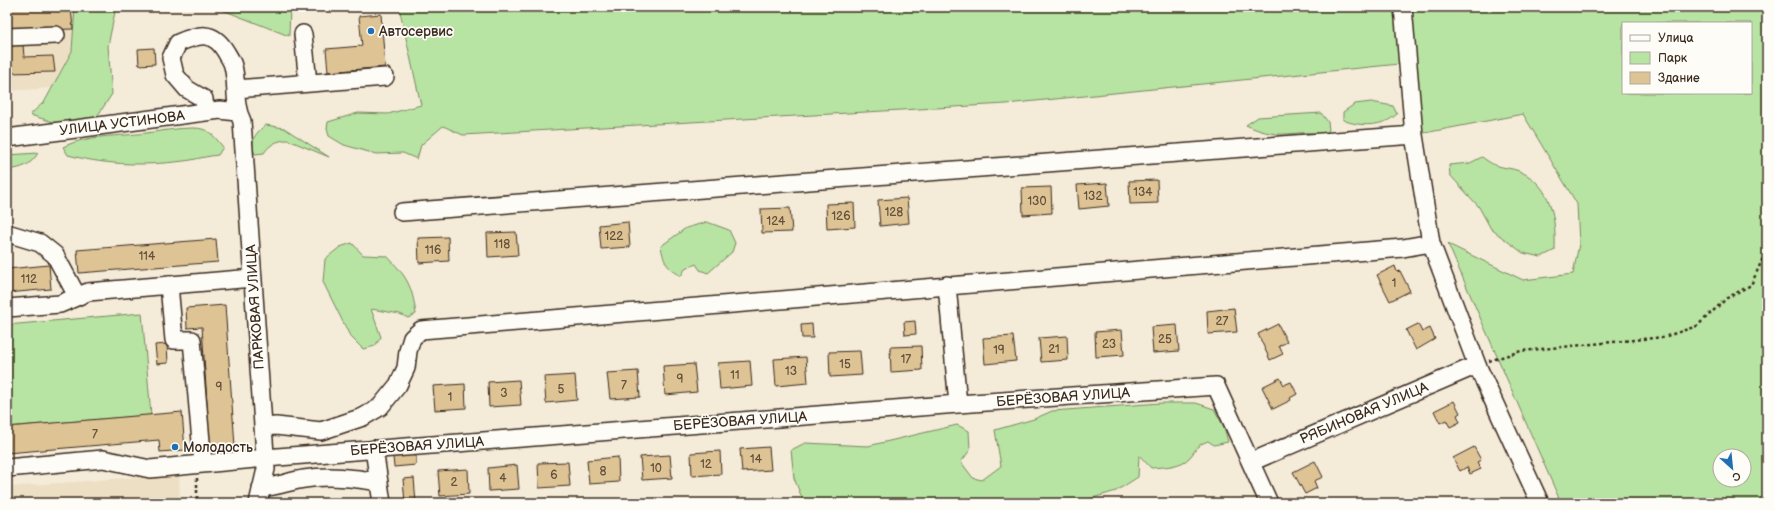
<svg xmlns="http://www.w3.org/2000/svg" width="1774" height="510" viewBox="0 0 1774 510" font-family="'Balsamiq Sans',sans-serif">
	<rect width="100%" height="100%" fill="#f4ebd9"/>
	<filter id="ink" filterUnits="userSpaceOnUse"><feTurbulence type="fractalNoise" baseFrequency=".025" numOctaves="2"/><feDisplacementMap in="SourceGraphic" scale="8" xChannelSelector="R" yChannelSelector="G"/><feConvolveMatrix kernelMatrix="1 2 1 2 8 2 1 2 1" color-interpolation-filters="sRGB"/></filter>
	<g filter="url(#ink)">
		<!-- built -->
		<path fill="#eddfc4" d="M7 7H75L72 51 51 88 7 91Z
			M179 474 180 503H7V487Z"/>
		<!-- green -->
		<path fill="#b7e4a2" stroke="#798760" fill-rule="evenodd" d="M75 7H116L108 46 112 94 96 118 60 124 30 115 45 101 72 51Z
			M215 7H290L289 36Z
			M399 7H1767V503H1561L1448 244 1523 280 1573 274 1579 244 1577 204 1523 114 1414 135 1409 63 1006 104 463 135 443 126 421 145 417 159 403 153 376 154 344 145 329 136 327 129 328 122 358 113 388 114 421 105ZM1623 23H1751V93H1623ZM1720 456H1744V480H1720Z
			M1371 102 1393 106 1397 114C1384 127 1359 127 1343 120V112L1355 104Z
			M1321 113 1328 122 1329 130 1324 135C1309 131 1301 133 1286 134 1273 135 1258 131 1246 125L1258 117Z
			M266 125 284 128 329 157 288 140C278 140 270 144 264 153L255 154C249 141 256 132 266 125Z
			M193 128C209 128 213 135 223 147L218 155C209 156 200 158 191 160 149 166 109 166 68 155L63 147C89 134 118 137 146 133 162 131 177 128 193 128Z
			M38 153C30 166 22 168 7 170V155Z
			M1482 157C1486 160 1490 163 1495 165 1503 168 1512 168 1519 171 1552 185 1556 218 1555 250L1541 257 1523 253 1491 229 1479 207 1450 175 1449 165 1470 163Z
			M707 222 729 230 735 243 732 252 708 273 700 270 696 264 685 269 681 276C666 267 664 263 661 246L686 228Z
			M352 243 363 255 387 256C407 277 412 285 416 314L408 318 400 314 371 309 381 337 375 346 363 349 350 336 323 282 325 259 340 247Z
			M142 313 151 415 7 427V325Z
			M1161 403H1196L1214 409 1224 427 1228 442 1214 445 1208 441C1195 446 1198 448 1190 457 1182 467 1162 467 1151 468L1139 455 1138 477 1116 491 1086 500 1060 501 1058 503H804L794 478 791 450 805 443 868 446 957 425 969 431 970 450 961 462 973 478 982 480 1001 466 995 430 1034 419 1052 411Z"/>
		<!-- building -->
		<path fill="#dec494" stroke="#3b2a1e" d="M7 7H71L73 29 7 31Z
			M381 14 385 67 328 72 326 49 362 46 359 16Z
			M23 45 24 57 53 56 55 72 7 73V46Z
			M154 48 155 64 139 65 138 49Z
			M1157 180 1158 203 1130 204 1129 181Z
			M1107 183 1109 206 1079 209 1077 185Z
			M1051 187 1052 213 1023 215 1022 188Z
			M907 198 909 223 880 226 878 200Z
			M854 203 855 227 827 229 826 204Z
			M790 208 792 232 762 233 761 209Z
			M628 222 630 247 601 249 599 225Z
			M516 232 518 255 488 257 487 233Z
			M448 237 449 261 419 263 418 238Z
			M216 239 218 262 79 273 77 250Z
			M49 265 51 289 7 293V269Z
			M1395 266 1397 272 1400 271 1410 291 1390 301 1377 275Z
			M225 305 235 446 210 448 202 327 187 328 186 308Z
			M1234 308 1237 332 1208 334 1207 311Z
			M915 321 916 334 905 335 904 322Z
			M812 324 813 338H802L801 325Z
			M1278 324 1287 342 1279 346 1283 354 1270 360 1258 334Z
			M1418 324 1422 332 1430 328 1435 339 1416 350 1406 330Z
			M1177 325 1179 351 1153 353 1151 327Z
			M1122 330 1124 355 1096 357 1095 332Z
			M1013 336 1016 361 985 364 983 338Z
			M1067 336 1068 360 1041 362 1039 338Z
			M167 344 168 363 157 364 155 345Z
			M921 346 922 370 891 372 890 347Z
			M860 351 862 375 830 377 829 352Z
			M806 357 808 383 776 386 774 359Z
			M750 361 752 386 720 389 718 363Z
			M694 364 697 392 665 395 663 366Z
			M638 371 640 397 610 399 607 373Z
			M575 375 577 400 546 403 544 377Z
			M1280 378 1284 385 1291 382 1297 394 1290 398 1291 400 1273 409 1262 387Z
			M519 380 521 405 489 407 488 382Z
			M465 384 466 408 435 410 433 386Z
			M1454 401 1460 413 1457 415 1460 422 1450 427 1446 420 1440 423 1434 411Z
			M182 412 185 450 160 452 159 440 7 453V427Z
			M769 447 771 470 742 472 740 449Z
			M1474 447 1481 460 1477 462 1481 469 1470 474 1467 467 1460 471 1453 458Z
			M720 451 721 474 692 476 691 453Z
			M416 455V465L394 467 393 457Z
			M670 455 672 478 642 480 640 457Z
			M618 457 619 482 589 484 587 460Z
			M1315 461 1323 477 1314 481 1317 488 1305 494 1293 472Z
			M568 462 570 486 539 488 538 463Z
			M517 465 519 489 489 491 488 468Z
			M468 469 469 494 440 496 438 471Z
			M414 478 416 503H405L403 479Z"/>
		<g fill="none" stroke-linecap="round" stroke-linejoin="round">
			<defs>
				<path id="minor" d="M1403 7 1414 135 1431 243 1477 365 1540 503
					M303 34 308 83
					M7 37 56 35
					M236 89 385 77
					M205 112 204 99 187 89 175 75 171 58 178 43C199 34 213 30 226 52 228 56 232 61 233 66 238 84 233 104 242 121L266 469 258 503
					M7 138 220 110 237 112
					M402 212 1414 135
					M7 233 40 243 55 255 77 296
					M169 285 174 340H192L203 464
					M947 285 958 404
					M7 308 60 304 88 292 253 278
					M263 427 276 426 321 431 363 417 380 407 398 385 406 368 408 351 412 338 421 330 1403 248 1431 243
					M374 449 382 503
					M1251 462 1477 365
					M7 468 103 459 150 469 265 458 958 404 1216 386 1269 503
					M261 488C276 487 290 481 304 479 329 475 354 478 379 482"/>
			</defs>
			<!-- minor casing -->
			<use href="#minor" stroke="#3b2a1e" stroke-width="20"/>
			<!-- path -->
			<path stroke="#3b2a1e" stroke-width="2.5" stroke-dasharray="3 3" stroke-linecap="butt" d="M1489 361 1521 351 1664 337 1697 326 1727 298 1751 285 1767 249
				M197 478V503"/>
			<!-- minor -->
			<use href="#minor" stroke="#fdfcf7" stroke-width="17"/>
		</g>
	</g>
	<!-- markers -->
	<g fill="#1f6fb2" stroke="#fdfcf7" stroke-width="1.5">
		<circle cx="371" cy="31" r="4"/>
		<circle cx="175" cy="447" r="4"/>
	</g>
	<g text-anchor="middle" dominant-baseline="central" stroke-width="3.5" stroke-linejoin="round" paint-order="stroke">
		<!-- number labels -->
		<g font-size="12" fill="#64503c">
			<text x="1143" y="192">134</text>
			<text x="1093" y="196">132</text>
			<text x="1037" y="201">130</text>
			<text x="894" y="212">128</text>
			<text x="841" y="216">126</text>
			<text x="776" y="221">124</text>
			<text x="614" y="236">122</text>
			<text x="502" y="244">118</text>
			<text x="433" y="250">116</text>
			<text x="147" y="256">114</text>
			<text x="29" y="279">112</text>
			<text x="1394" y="283">1</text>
			<text x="1222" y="321">27</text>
			<text x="1165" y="339">25</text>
			<text x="1109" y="344">23</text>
			<text x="1054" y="349">21</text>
			<text x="999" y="350">19</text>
			<text x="906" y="359">17</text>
			<text x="845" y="364">15</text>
			<text x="791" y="371">13</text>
			<text x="735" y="375">11</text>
			<text x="680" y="379">9</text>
			<text x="624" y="385">7</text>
			<text x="219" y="387">9</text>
			<text x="561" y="389">5</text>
			<text x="504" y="393">3</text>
			<text x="450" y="397">1</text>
			<text x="95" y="434">7</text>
			<text x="756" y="459">14</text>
			<text x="706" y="464">12</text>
			<text x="656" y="468">10</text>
			<text x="603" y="471">8</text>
			<text x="554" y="475">6</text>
			<text x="503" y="478">4</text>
			<text x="454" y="482">2</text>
		</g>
		<!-- poi labels -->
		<g font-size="14" fill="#3b2a1e" stroke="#fdfcf7" text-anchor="start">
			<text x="379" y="31">Автосервис</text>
			<text x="183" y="447">Молодость</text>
		</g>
		<!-- street labels -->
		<g font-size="14" fill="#3b2a1e" stroke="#fdfcf7">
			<text transform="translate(122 123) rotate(-7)">УЛИЦА УСТИНОВА</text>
			<text transform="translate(255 307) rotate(-94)">ПАРКОВАЯ УЛИЦА</text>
			<text transform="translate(1063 397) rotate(-4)">БЕРЁЗОВАЯ УЛИЦА</text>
			<text transform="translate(1364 413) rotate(-23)">РЯБИНОВАЯ УЛИЦА</text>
			<text transform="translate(740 421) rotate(-4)">БЕРЁЗОВАЯ УЛИЦА</text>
			<text transform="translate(417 446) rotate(-4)">БЕРЁЗОВАЯ УЛИЦА</text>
		</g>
	</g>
	<!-- margin -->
	<rect width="1774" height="510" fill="none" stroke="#fdfcf7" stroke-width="24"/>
	<rect x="12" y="12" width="1750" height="486" fill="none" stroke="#3b2a1e" stroke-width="1.5" filter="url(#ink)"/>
	<!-- legend -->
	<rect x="1622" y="22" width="130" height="72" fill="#fdfcf7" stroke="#afa8a0"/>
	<rect x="1630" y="35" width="20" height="6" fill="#fdfcf7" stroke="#afa8a0"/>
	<text x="1658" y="42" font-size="12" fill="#3b2a1e">Улица</text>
	<rect x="1630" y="52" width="20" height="12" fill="#b7e4a2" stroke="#afa8a0"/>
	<text x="1658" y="62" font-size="12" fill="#3b2a1e">Парк</text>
	<rect x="1630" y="72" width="20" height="12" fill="#dec494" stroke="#afa8a0"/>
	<text x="1658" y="82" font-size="12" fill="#3b2a1e">Здание</text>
	<!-- north arrow -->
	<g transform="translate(1732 468) rotate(153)"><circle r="19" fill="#fdfcf7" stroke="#afa8a0"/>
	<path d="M0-3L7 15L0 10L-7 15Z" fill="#1f6fb2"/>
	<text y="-6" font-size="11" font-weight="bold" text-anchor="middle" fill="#3b2a1e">С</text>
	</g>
</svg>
